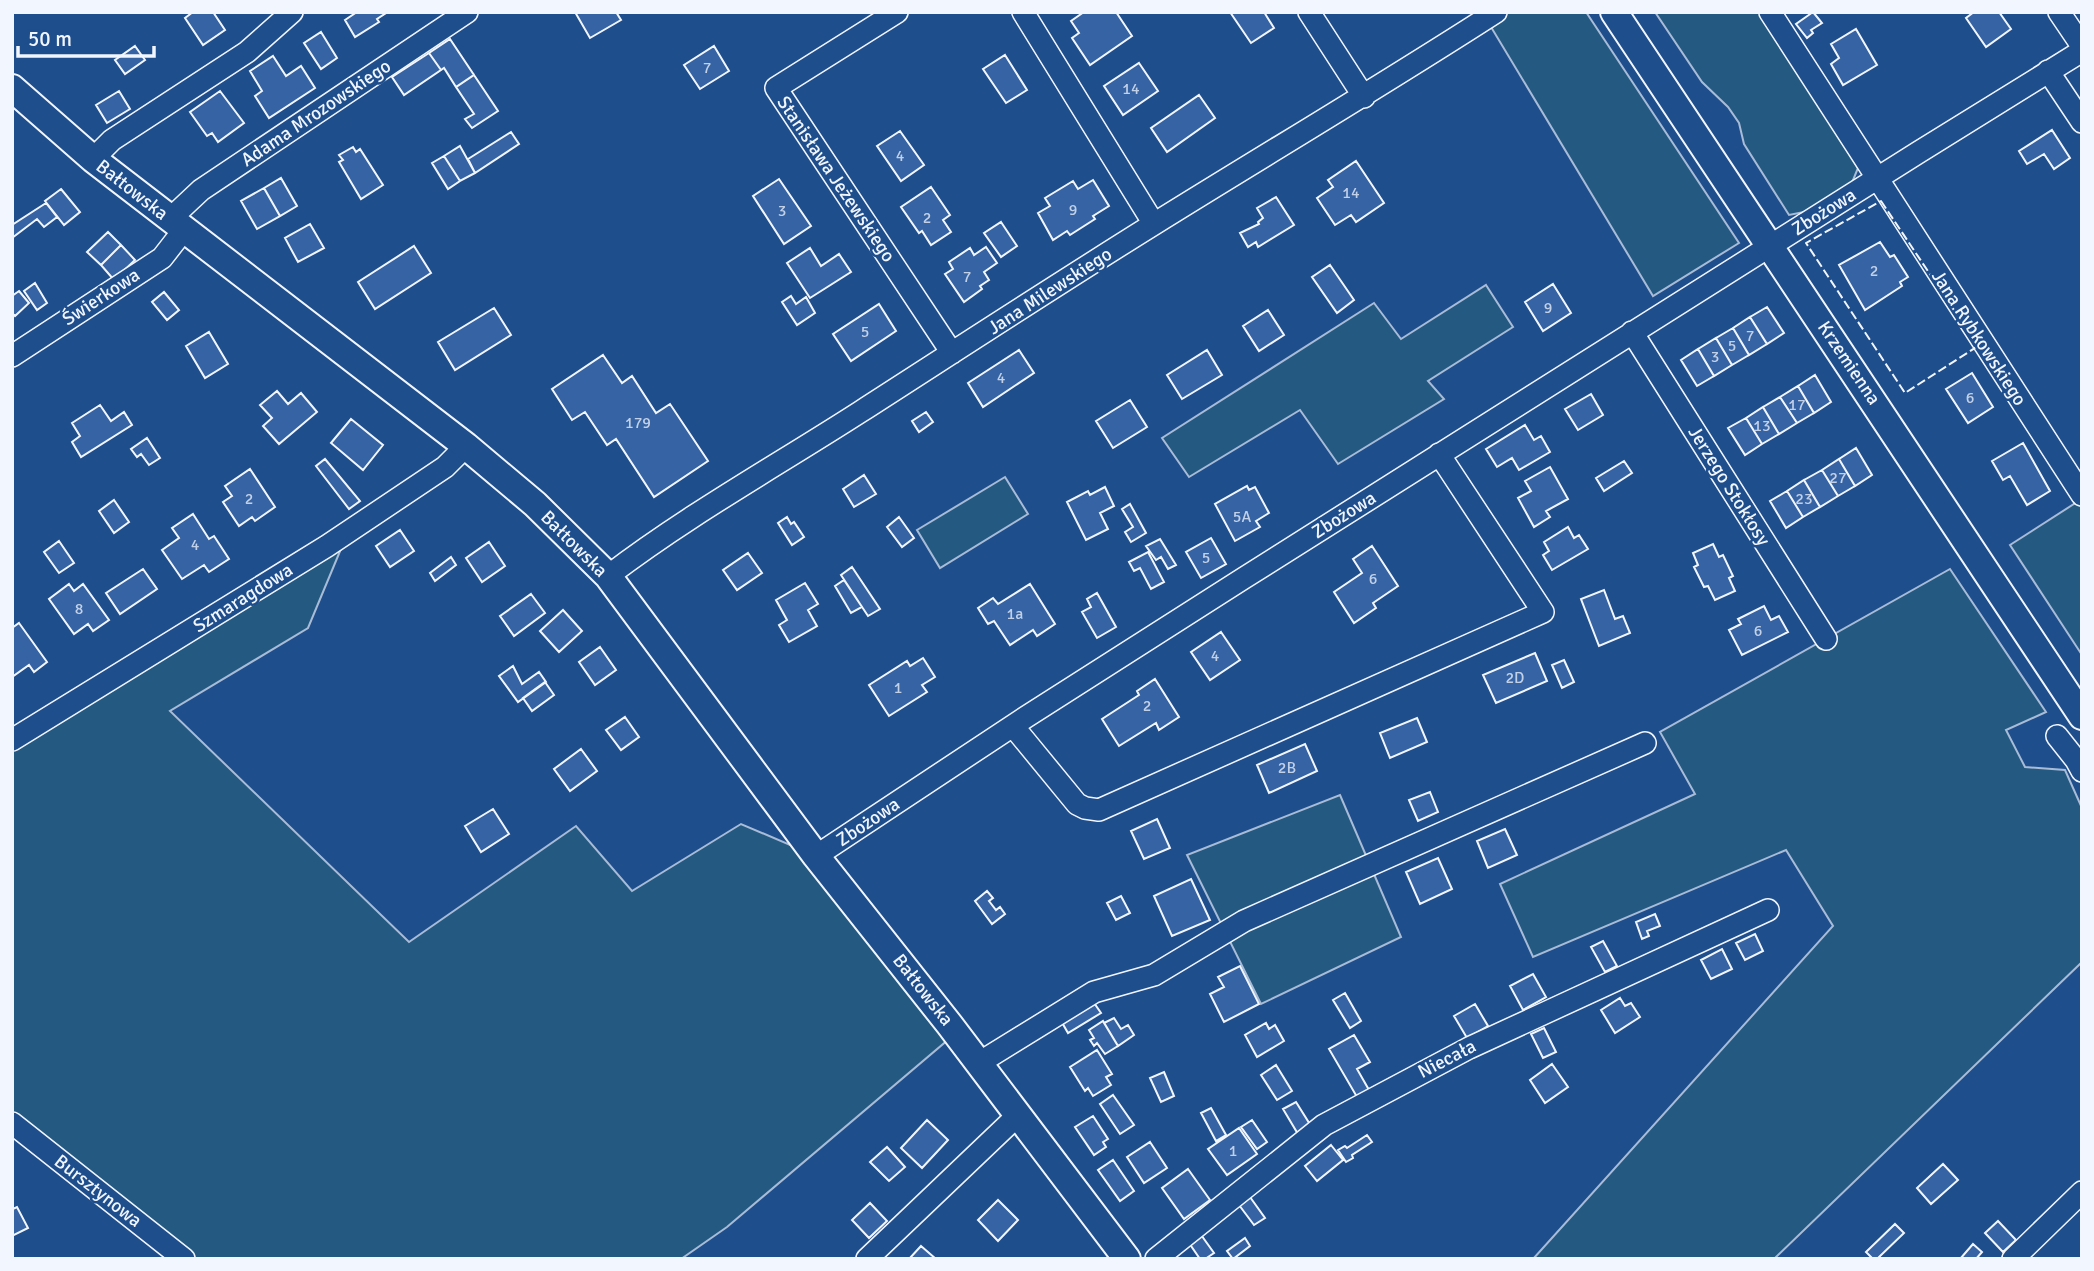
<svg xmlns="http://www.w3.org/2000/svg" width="2094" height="1271" viewBox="0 0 2094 1271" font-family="Signika,sans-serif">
	<rect width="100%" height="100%" fill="#1f4e8c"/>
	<!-- green -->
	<path fill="#245a82" stroke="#a8bbd7" stroke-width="2" d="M1482 12H1586L1739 243 1653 296Z
		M1655 12H1762L1858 168 1849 190 1804 212 1789 215 1744 144 1739 123 1728 107 1702 82Z
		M1486 285 1513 327 1428 381 1444 399 1338 464 1300 410 1189 477 1162 438 1374 303 1401 339Z
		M1005 477 1028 514 940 568 917 530Z
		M2077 502 2082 507V655L2010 545Z
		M348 532 308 628 170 711 409 942 576 826 632 891 741 824 816 856 956 1033 727 1227 681 1259H176L12 1123V740Z
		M1950 569 2046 712 2006 730 2025 767 2065 770 2082 808V962L1774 1259H1533L1833 926 1786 850 1533 957 1500 884 1695 794 1660 732Z
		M1340 795 1401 937 1261 1004 1187 855Z"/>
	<!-- building -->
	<path fill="#3563a3" stroke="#f2f6ff" stroke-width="2" d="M193 12H213L225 30 203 45 185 18Z
		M357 12H385L386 13 377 19 379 22 355 37 345 20Z
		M575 12H616L621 20 590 38Z
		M1084 12H1116L1132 36 1090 65 1072 38 1079 33 1071 21Z
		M1230 12H1264L1274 28 1251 43Z
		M1813 12 1822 23 1811 30 1813 33 1807 38 1796 24Z
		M1974 12H1999L2011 29 1986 47 1966 18Z
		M1856 29 1877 65 1843 85 1831 64 1839 58 1831 44Z
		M321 32 337 58 321 69 304 43Z
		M450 39 474 75 456 87 444 68 441 70 429 53Z
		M135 46 145 60 125 74 115 60Z
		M714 46 729 71 700 89 684 65Z
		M429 53 441 70 404 95 392 77Z
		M1005 55 1027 90 1006 103 983 69Z
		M273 56 286 76 301 66 315 88 269 118 255 96 262 91 250 71Z
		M1139 63 1158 91 1123 115 1104 86Z
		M474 75 498 111 472 128 465 119 474 114 456 87Z
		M119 91 130 109 107 123 96 105Z
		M220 91 244 123 218 142 212 133 207 136 190 112Z
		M1199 95 1215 118 1167 152 1151 128Z
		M2052 130 2070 158 2054 169 2044 154 2027 164 2019 151Z
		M900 131 924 165 901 181 877 146Z
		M511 132 519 144 475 173 468 159Z
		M460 146 475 173 460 181 444 156Z
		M353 147 356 152 360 149 383 185 361 199 339 162 343 160 339 155Z
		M444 156 460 181 448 189 432 163Z
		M1356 161 1384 203 1356 222 1351 215 1335 225 1317 198 1333 187 1328 180Z
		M281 178 297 206 280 216 264 188Z
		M779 179 811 226 784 244 753 196Z
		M1093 180 1109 206 1093 216 1095 219 1070 235 1067 231 1053 240 1038 213 1050 206 1045 198 1073 181 1078 189Z
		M931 187 950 215 943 220 951 232 931 245 922 231 919 233 901 207Z
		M264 188 280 216 257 229 241 201Z
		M61 189 80 212 64 225 45 201Z
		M1276 197 1294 225 1258 247 1256 242 1248 247 1240 233 1259 224 1258 222 1263 218 1257 208Z
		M46 203 57 217 44 227 37 219 12 238V225Z
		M1001 222 1017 246 1001 257 984 233Z
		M310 224 324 248 298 262 285 238Z
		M108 232 121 245 101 265 87 252Z
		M1880 242 1890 257 1894 255 1908 277 1900 282 1902 286 1865 310 1839 265Z
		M121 245 135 260 114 280 101 265Z
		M414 246 431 273 375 309 358 282Z
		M986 247 997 263 984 272 989 280 980 286 982 289 964 302 945 274 953 269 949 262 970 248 974 255Z
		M810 248 821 266 839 254 851 272 810 298 787 263Z
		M1330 265 1354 300 1337 313 1312 277Z
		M35 283 47 303 37 310 24 291Z
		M1553 284 1571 313 1543 331 1525 302Z
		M19 291 29 303 15 316 12 313V296Z
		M164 292 179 310 167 320 152 302Z
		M791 296 796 304 806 297 815 313 797 325 782 302Z
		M879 304 896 331 851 361 833 334Z
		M1767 307 1784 333 1767 344 1750 317Z
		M494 308 511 335 455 370 438 342Z
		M1268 310 1284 335 1259 351 1243 326Z
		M1750 317 1767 344 1749 355 1733 328Z
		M1733 328 1749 355 1732 365 1716 338Z
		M209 332 228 364 205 378 186 346Z
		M1716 338 1732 365 1714 376 1698 349Z
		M1698 349 1714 376 1697 386 1681 360Z
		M1019 350 1034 373 983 407 968 383Z
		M1207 350 1222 375 1182 399 1167 375Z
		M603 355 622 383 632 376 656 413 670 404 708 461 654 497 616 439 607 445 585 412 572 420 552 389Z
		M1972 373 1993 407 1968 423 1946 389Z
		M1815 375 1831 402 1814 413 1798 386Z
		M1798 386 1814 413 1797 423 1780 397Z
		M277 391 288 404 301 393 317 412 279 444 263 426 272 418 260 405Z
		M1591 394 1603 415 1578 430 1565 409Z
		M1780 397 1797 423 1779 434 1763 407Z
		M1130 400 1147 427 1113 448 1096 421Z
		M100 405 111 421 124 412 132 425 81 457 72 442 80 436 72 423Z
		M1763 407 1779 434 1762 444 1746 418Z
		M926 412 933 422 919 432 912 421Z
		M1746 418 1762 444 1745 455 1728 428Z
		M351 419 383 445 363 470 331 443Z
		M1525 425 1534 440 1541 436 1550 452 1519 470 1512 458 1497 467 1486 449Z
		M147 438 160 458 149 465 141 454 137 457 131 449Z
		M2023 443 2050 491 2027 505 2010 476 2003 480 1992 461Z
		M1856 448 1872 475 1855 486 1839 459Z
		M325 459 360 501 349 509 316 466Z
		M1839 459 1855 486 1838 496 1822 470Z
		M1624 461 1632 473 1604 491 1596 478Z
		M1550 467 1568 499 1546 511 1550 517 1534 527 1518 498 1531 491 1525 481Z
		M250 469 275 507 255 521 252 517 239 526 223 502 232 496 225 486Z
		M1822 470 1838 496 1820 507 1804 480Z
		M864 475 876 494 854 507 843 489Z
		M1804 480 1820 507 1803 517 1787 491Z
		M1247 486 1249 490 1255 487 1269 513 1256 521 1260 527 1235 541 1215 504Z
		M1105 487 1114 506 1100 513 1108 529 1086 540 1067 502 1088 491 1090 495Z
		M1787 491 1803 517 1786 528 1770 501Z
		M114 500 129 522 114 533 99 511Z
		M1130 504 1146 533 1131 542 1125 532 1133 527 1122 509Z
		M193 514 209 539 214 536 229 559 209 572 204 565 182 579 162 550 179 538 172 528Z
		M787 517 791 524 794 522 804 537 792 545 778 523Z
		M899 517 914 538 902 547 887 527Z
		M1568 527 1574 538 1579 535 1588 549 1552 570 1543 555 1549 551 1544 542Z
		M400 530 414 551 390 567 376 546Z
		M1211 538 1226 564 1201 578 1186 552Z
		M1160 539 1176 565 1168 569 1161 557 1156 560 1146 546Z
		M59 541 74 563 59 573 44 552Z
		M489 542 505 566 482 582 466 558Z
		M1713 544 1719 557 1723 555 1733 576 1729 578 1735 591 1715 600 1708 586 1704 587 1694 567 1698 565 1693 553Z
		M1372 546 1398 586 1373 603 1376 608 1354 623 1334 592 1362 573 1353 559Z
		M1148 552 1164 582 1151 589 1140 568 1134 571 1129 562Z
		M748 553 762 573 737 590 723 570Z
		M451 557 456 565 435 581 430 573Z
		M852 567 880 609 868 616 841 575Z
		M143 569 157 589 120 614 106 593Z
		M844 580 862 607 851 613 835 586Z
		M805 583 818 604 808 610 817 626 789 642 779 625 787 620 776 600Z
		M69 584 74 591 83 584 109 620 93 631 88 624 74 634 49 599Z
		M1030 584 1055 624 1037 636 1033 630 1010 645 994 621 988 624 978 608 993 598 998 604Z
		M1604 590 1615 619 1623 616 1630 633 1599 646 1581 599Z
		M1097 593 1116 627 1097 638 1082 612 1091 607 1087 599Z
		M531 594 545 613 514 636 500 616Z
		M1764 606 1771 620 1779 616 1788 632 1742 655 1729 630 1741 624 1738 619Z
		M563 610 582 631 559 652 540 631Z
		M19 623 47 662 34 672 29 665 12 677V628Z
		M1221 632 1240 660 1210 680 1191 652Z
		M600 647 616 670 595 685 579 662Z
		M1535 653 1547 681 1496 703 1483 675Z
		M923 658 935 677 922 685 927 692 889 716 869 685 907 661 910 666Z
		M1564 660 1574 682 1562 688 1552 665Z
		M513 666 522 684 539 672 546 682 518 702 499 676Z
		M1155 679 1179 717 1159 730 1156 723 1119 746 1102 719 1139 695 1137 691Z
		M545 682 554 695 532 711 523 698Z
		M625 717 639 737 621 750 606 730Z
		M1417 718 1427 742 1390 758 1380 733Z
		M1305 744 1317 771 1269 793 1257 765Z
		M581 749 597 771 570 791 554 769Z
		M1430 792 1438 812 1418 821 1409 800Z
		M493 809 509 834 481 852 465 826Z
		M1157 819 1170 848 1144 859 1131 831Z
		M1505 829 1517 855 1488 868 1477 841Z
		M1438 858 1452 889 1420 904 1406 872Z
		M1191 879 1210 920 1172 936 1154 896Z
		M987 891 993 898 989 901 996 910 1000 907 1005 914 992 924 975 901Z
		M1121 896 1130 913 1116 920 1107 903Z
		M1655 914 1660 926 1647 931 1649 936 1642 939 1636 922Z
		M1755 934 1763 951 1745 960 1736 943Z
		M1603 941 1617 966 1605 972 1591 947Z
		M1722 949 1732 969 1711 979 1701 960Z
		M1240 966 1259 1004 1224 1022 1210 994 1224 987 1218 977Z
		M1533 974 1546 997 1523 1010 1510 986Z
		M1345 993 1361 1021 1350 1028 1333 1000Z
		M1620 998 1625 1006 1631 1003 1640 1017 1615 1033 1601 1010Z
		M1092 1000 1101 1013 1068 1033 1060 1019Z
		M1475 1004 1488 1026 1467 1038 1454 1016Z
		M1114 1018 1121 1029 1128 1025 1134 1035 1118 1046 1104 1023Z
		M1103 1021 1118 1046 1105 1054 1097 1043 1094 1046 1090 1040 1094 1038 1089 1030Z
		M1266 1023 1269 1029 1275 1025 1284 1041 1257 1057 1245 1035Z
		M1544 1028 1556 1052 1543 1058 1531 1034Z
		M1354 1035 1370 1062 1357 1069 1369 1090 1357 1097 1329 1049Z
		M1097 1050 1112 1074 1106 1077 1111 1085 1093 1096 1088 1088 1085 1091 1070 1067Z
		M1552 1064 1568 1087 1545 1103 1530 1080Z
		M1276 1065 1292 1091 1277 1100 1261 1075Z
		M1164 1072 1174 1096 1161 1102 1150 1078Z
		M1113 1095 1134 1125 1120 1134 1100 1104Z
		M1296 1102 1311 1126 1298 1134 1283 1109Z
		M1211 1108 1226 1135 1216 1141 1201 1113Z
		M1093 1116 1108 1139 1103 1142 1106 1147 1094 1155 1075 1127Z
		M927 1120 948 1140 922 1168 901 1148Z
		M1252 1120 1267 1142 1257 1149 1241 1127Z
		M1239 1128 1257 1154 1227 1175 1208 1149Z
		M1367 1135 1372 1142 1352 1155 1353 1158 1346 1162 1338 1150 1345 1146 1347 1148Z
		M1150 1142 1167 1168 1144 1183 1127 1157Z
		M1331 1145 1343 1160 1317 1181 1305 1166Z
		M887 1147 905 1167 889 1181 870 1162Z
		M1113 1160 1134 1191 1120 1201 1098 1170Z
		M1943 1164 1958 1180 1931 1204 1917 1188Z
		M1188 1169 1210 1200 1184 1219 1162 1188Z
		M1250 1197 1265 1218 1254 1225 1239 1205Z
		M998 1200 1018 1220 998 1241 978 1220Z
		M870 1203 887 1221 869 1238 852 1220Z
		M12 1207 13 1209 17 1207 28 1228 12 1236Z
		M1998 1221 2016 1240 2003 1252 1985 1233Z
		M1895 1224 1904 1233 1877 1259H1873L1866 1252Z
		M1199 1232 1214 1253 1205 1259H1200L1187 1240Z
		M1245 1238 1250 1246 1233 1259 1227 1251Z
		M1973 1244 1982 1252 1976 1259H1960Z
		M921 1246 936 1259H909Z"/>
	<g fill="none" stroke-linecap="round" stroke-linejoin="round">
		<defs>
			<path id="minor" d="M897 12 776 88 952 353
				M1023 12 1154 224
				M1309 12 1364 97
				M1770 12 2082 495
				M2059 12 2082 46
				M2048 71 2082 122
				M93 159 112 140 247 52 292 12
				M169 220 201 190 467 12
				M1632 332 1826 639
				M12 356 162 258 183 231
				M608 576C688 515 776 466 860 412 958 349 1056 285 1154 224 1268 153 1383 85 1496 12
				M1013 726 1077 804 1085 808 1099 810 1543 612 1439 454
				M2057 736 2076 760 2082 771
				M12 740 327 546 445 467 466 446
				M816 856 1026 717 1244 578 1919 152 2082 51
				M979 1063 1094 992 1154 975 1244 921 1645 743
				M12 1123 184 1259
				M867 1259 1017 1116
				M1156 1259 1324 1125 1469 1048 1768 910
				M2013 1259 2082 1192"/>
			<path id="major" d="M1614 12 2082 716
				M12 88 93 159 466 446 535 504 608 576 816 856 949 1024 1127 1259"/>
		</defs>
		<!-- minor casing -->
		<use href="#minor" stroke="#f2f6ff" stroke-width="24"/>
		<!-- major casing -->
		<use href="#major" stroke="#f2f6ff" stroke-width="30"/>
		<!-- minor -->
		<use href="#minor" stroke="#1f4e8c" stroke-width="21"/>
		<!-- major -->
		<use href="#major" stroke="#1f4e8c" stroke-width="26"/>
		<!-- fence -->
		<path stroke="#f2f6ff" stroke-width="2" stroke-dasharray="9 3.5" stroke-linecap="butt" d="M1881 201 1978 346 1905 393 1806 243Z"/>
	</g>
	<g text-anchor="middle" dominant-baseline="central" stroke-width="5" stroke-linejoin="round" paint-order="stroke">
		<!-- number labels -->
		<g font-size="16" fill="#c3d1e8">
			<text x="707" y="68">7</text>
			<text x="1131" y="89">14</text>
			<text x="900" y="156">4</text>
			<text x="1351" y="193">14</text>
			<text x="1073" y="210">9</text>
			<text x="782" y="211">3</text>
			<text x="927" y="218">2</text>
			<text x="1874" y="271">2</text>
			<text x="967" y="277">7</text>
			<text x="1548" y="308">9</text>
			<text x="865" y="332">5</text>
			<text x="1750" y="336">7</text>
			<text x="1732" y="346">5</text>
			<text x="1715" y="357">3</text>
			<text x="1001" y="378">4</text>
			<text x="1970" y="398">6</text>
			<text x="1797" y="405">17</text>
			<text x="638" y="423">179</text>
			<text x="1762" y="426">13</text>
			<text x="1838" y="478">27</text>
			<text x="249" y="499">2</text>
			<text x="1804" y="499">23</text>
			<text x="1242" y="517">5A</text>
			<text x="195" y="545">4</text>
			<text x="1206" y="558">5</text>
			<text x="1373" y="579">6</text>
			<text x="79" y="609">8</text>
			<text x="1015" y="614">1a</text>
			<text x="1758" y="631">6</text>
			<text x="1215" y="656">4</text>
			<text x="1515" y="678">2D</text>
			<text x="898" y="688">1</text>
			<text x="1147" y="706">2</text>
			<text x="1287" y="768">2B</text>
			<text x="1233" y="1151">1</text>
		</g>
		<!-- street labels -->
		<g font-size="19" fill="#f2f6ff" stroke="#1f4e8c">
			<text transform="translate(316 113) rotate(-34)">Adama Mrozowskiego</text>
			<text transform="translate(836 179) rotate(56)">Stanisława Jeżewskiego</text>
			<text transform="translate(132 190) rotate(38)">Bałtowska</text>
			<text transform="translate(1824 212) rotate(-32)">Zbożowa</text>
			<text transform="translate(1050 291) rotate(-33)">Jana Milewskiego</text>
			<text transform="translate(101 297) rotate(-33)">Świerkowa</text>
			<text transform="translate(1979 338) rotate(57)">Jana Rybkowskiego</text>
			<text transform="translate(1849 363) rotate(56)">Krzemienna</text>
			<text transform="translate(1729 486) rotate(58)">Jerzego Stokłosy</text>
			<text transform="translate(1344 515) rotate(-32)">Zbożowa</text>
			<text transform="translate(574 544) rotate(45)">Bałtowska</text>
			<text transform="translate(243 598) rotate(-32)">Szmaragdowa</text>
			<text transform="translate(868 822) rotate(-34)">Zbożowa</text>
			<text transform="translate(923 990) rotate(52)">Bałtowska</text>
			<text transform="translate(1447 1059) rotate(-27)">Niecała</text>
			<text transform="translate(98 1191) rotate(38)">Bursztynowa</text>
		</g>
	</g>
	<!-- border -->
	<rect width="2094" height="1271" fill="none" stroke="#f2f6ff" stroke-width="28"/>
	<!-- scale -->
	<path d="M18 46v10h136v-10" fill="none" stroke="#f2f6ff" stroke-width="3.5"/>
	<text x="28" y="46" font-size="21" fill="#f2f6ff" stroke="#1f4e8c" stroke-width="5" paint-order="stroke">50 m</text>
</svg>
